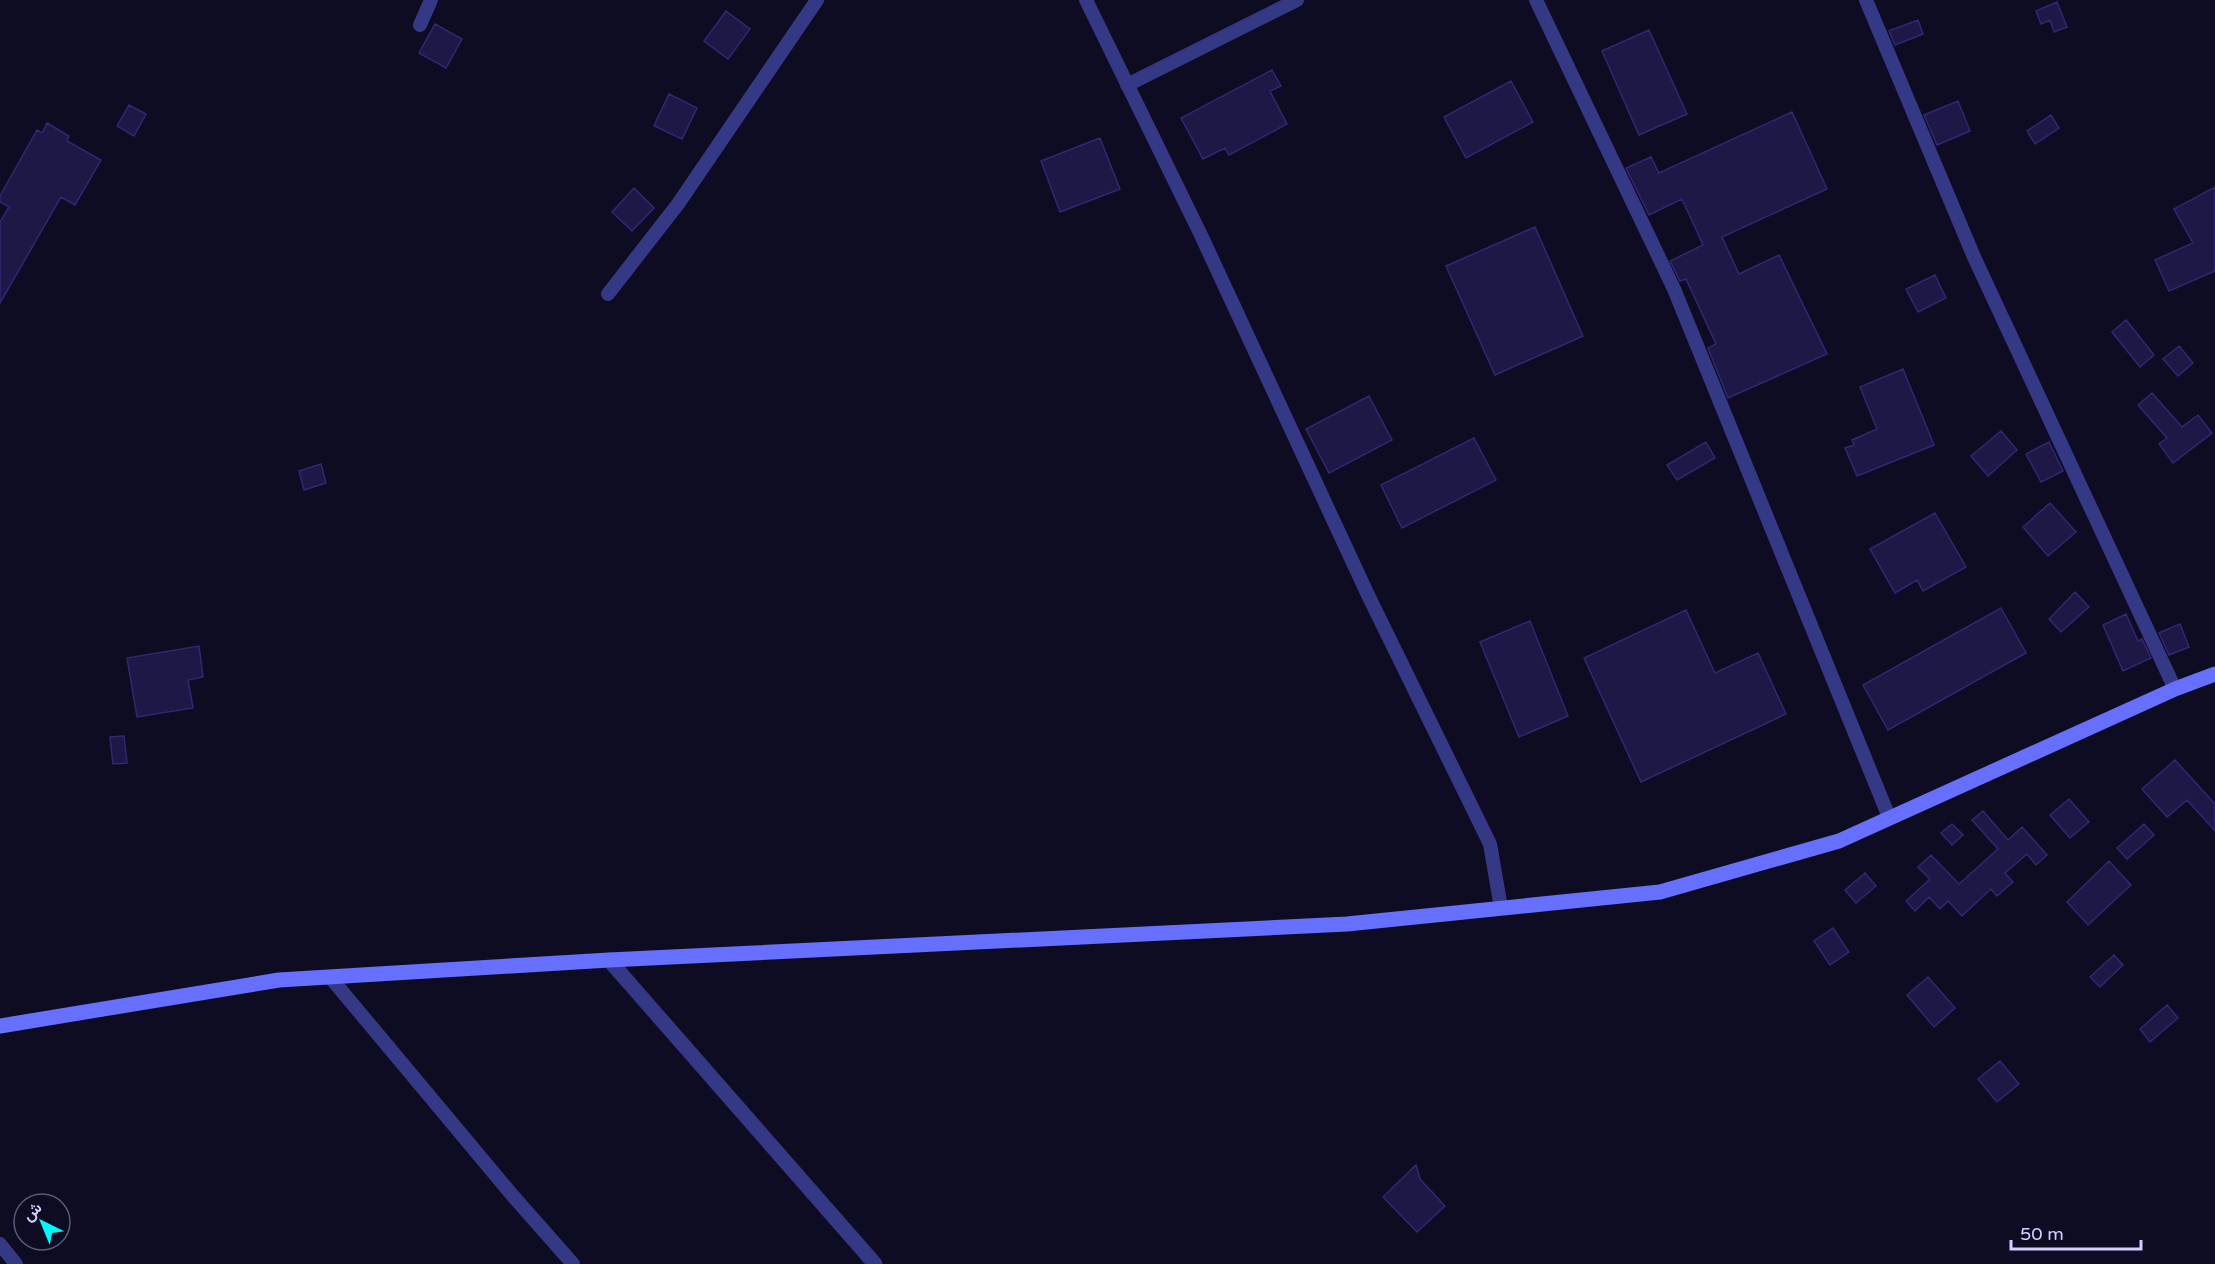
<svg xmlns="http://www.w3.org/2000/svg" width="2215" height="1264" viewBox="0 0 2215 1264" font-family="'Varela Round',Vazirmatn,sans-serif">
	<rect width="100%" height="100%" fill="#0e0c23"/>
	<!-- building -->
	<path fill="#1d1845" stroke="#302872" stroke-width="1.5" d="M2057 2 2067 27 2054 32 2050 20 2041 24 2036 11Z
		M726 11 750 29 728 59 704 41Z
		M1918 20 1923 34 1895 45 1889 31Z
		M435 24 462 39 446 68 419 53Z
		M1649 30 1687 114 1639 135 1602 51Z
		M1272 70 1281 86 1270 91 1287 124 1229 155 1225 148 1203 159 1181 118Z
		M1511 81 1533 122 1466 158 1444 117Z
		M669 94 697 108 682 139 654 126Z
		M1958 101 1970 131 1937 145 1924 115Z
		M129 105 146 114 134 136 117 126Z
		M1792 112 1827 189 1722 237 1739 274 1779 255 1827 354 1728 398 1708 348 1716 344 1686 279 1680 281 1670 261 1703 245 1682 199 1649 215 1626 168 1651 157 1659 173Z
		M2051 115 2059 128 2035 144 2027 131Z
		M47 123 69 136 67 141 101 160 75 205 61 197 0 303V222L9 207 0 202V196L37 130 42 133Z
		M1100 138 1120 189 1060 212 1041 161Z
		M2215 187V271L2169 291 2155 260 2193 243 2174 209Z
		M634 188 654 208 632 231 612 212Z
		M1535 227 1583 336 1495 375 1446 266Z
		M1935 275 1946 298 1918 312 1906 289Z
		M2126 320 2154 355 2140 367 2112 332Z
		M2179 346 2193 363 2178 376 2163 359Z
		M1903 369 1934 445 1857 476 1845 448 1854 445 1852 440 1877 429 1860 387Z
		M2152 393 2182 427 2198 415 2212 433 2173 463 2159 444 2167 438 2138 405Z
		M1369 396 1392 440 1329 473 1306 429Z
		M2001 431 2017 450 1988 476 1971 456Z
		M1474 438 1496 480 1402 528 1381 485Z
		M1706 442 1715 458 1677 480 1667 465Z
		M2049 442 2063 471 2041 482 2026 454Z
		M321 464 326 483 304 490 299 471Z
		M2050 503 2076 532 2048 556 2023 527Z
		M1935 513 1966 567 1923 591 1917 580 1895 593 1870 549Z
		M2075 592 2089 607 2061 632 2049 619Z
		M2001 608 2026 653 1888 730 1863 685Z
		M1686 610 1715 673 1758 653 1786 714 1641 782 1584 658Z
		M2126 614 2138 641 2142 639 2151 658 2123 671 2103 625Z
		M1530 621 1568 716 1519 737 1480 642Z
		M2180 624 2189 647 2169 655 2159 633Z
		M199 646 203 677 188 680 193 708 137 717 127 658Z
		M124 736 127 763 113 764 110 737Z
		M2175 760 2215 804V831L2187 800 2167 817 2142 789Z
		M2069 799 2089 822 2070 838 2050 815Z
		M1983 811 2008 840 2022 827 2047 855 2036 865 2027 854 2005 873 2013 882 1997 896 1991 889 1962 916 1948 901 1940 909 1929 897 1915 911 1906 901 1930 879 1918 867 1931 855 1959 884 1998 849 1972 820Z
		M1952 824 1963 835 1952 845 1941 833Z
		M2144 824 2154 835 2127 859 2117 848Z
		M2109 861 2131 885 2088 925 2067 902Z
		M1865 873 1876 886 1856 903 1845 890Z
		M1833 928 1849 952 1830 965 1814 941Z
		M2114 955 2123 965 2100 987 2090 977Z
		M1928 977 1955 1008 1934 1027 1907 995Z
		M2167 1005 2178 1018 2150 1042 2140 1029Z
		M2000 1061 2019 1084 1997 1102 1978 1079Z
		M1416 1165 1420 1179 1445 1206 1417 1232 1383 1197Z"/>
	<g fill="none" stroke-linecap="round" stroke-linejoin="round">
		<!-- minor -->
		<path stroke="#353985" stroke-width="14" d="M1086 0 1200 233 1368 595 1490 844 1501 908
			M1536 0 1674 289 1889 817
			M1866 0 1974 257 2175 689
			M420 25 431 0
			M1127 85 1297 0
			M608 294 678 204 817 0
			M330 977 513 1196 573 1264
			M0 1244 16 1264"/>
		<!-- tertiary -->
		<path stroke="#353985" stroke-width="15" d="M609 960 875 1264"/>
		<!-- secondary -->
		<path stroke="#666fff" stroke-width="15" d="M0 1026 279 980 609 960 1347 924 1660 892 1839 841 2175 689 2215 674"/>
	</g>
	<!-- north arrow -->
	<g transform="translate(42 1222) rotate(317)"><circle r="28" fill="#0e0c23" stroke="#5c5a7b" stroke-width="1.5"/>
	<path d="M0-4.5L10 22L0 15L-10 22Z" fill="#00f7fa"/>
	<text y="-9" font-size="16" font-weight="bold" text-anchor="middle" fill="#d0cfff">ش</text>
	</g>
	<!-- scale -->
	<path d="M2011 1240v9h130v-9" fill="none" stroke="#d0cfff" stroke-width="3"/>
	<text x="2020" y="1240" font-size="18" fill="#d0cfff" stroke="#0e0c23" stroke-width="4.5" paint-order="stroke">50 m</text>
</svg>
